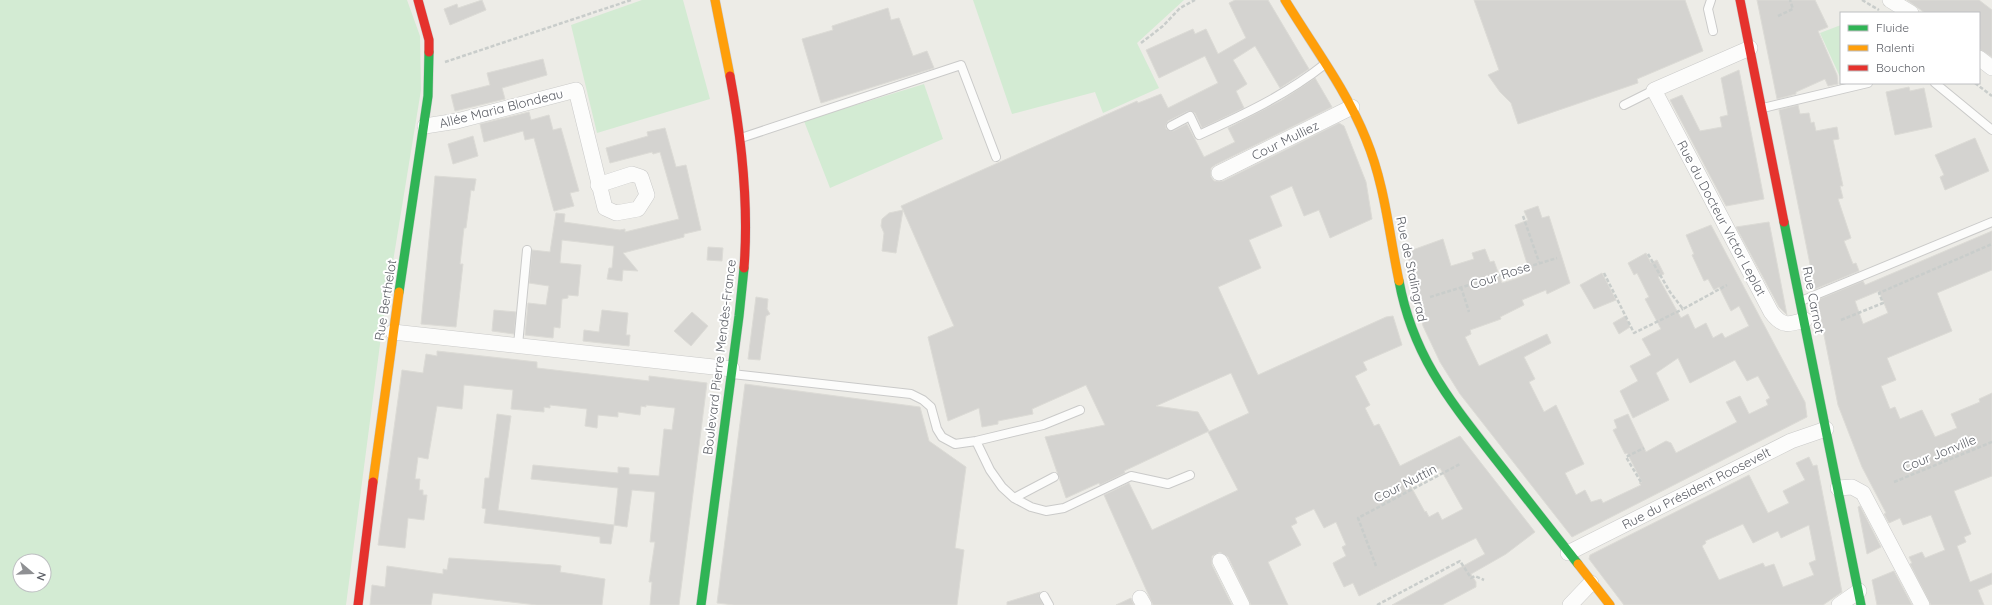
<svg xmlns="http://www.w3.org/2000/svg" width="1992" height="605" viewBox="0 0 1992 605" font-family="Quicksand,sans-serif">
	<rect width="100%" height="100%" fill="#edece7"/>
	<!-- green -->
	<path fill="#d3ebd3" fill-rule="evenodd" d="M0 0H407L420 36 421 90 382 329 346 605H0ZM20 561H44V585H20Z
		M642 0H683L710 99 597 133 571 25Z
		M973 0H1184L1137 43 1159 88 1103 113 1095 92 1012 114Z
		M1841 25V79L1820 33Z
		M924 84 943 139 830 188 804 121Z"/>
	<!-- building -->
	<path fill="#d4d3d0" stroke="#dcdbd6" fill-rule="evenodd" d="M482 0 486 10 450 25 444 9 457 4 458 8Z
		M1235 0H1268L1309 69 1280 88 1255 46 1233 60 1247 84 1236 91 1244 108 1202 128 1195 113 1188 111 1168 121 1166 125V129L1173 131 1187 124 1204 157 1235 142 1228 128 1282 100 1315 78 1332 107 1215 165 1211 168V177L1214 181H1223L1339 123 1344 126 1366 182 1372 219 1330 238 1319 210 1304 216 1292 186 1270 196 1282 226 1249 240 1261 268 1218 287 1258 375 1386 317 1393 316 1402 345 1363 362 1367 370 1355 376 1370 405 1365 408 1374 426 1379 424 1400 466 1460 436 1535 532 1506 554 1471 574 1476 582V587L1442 605H1392L1485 554 1476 538 1359 596 1353 583 1344 587 1334 566 1333 563 1346 556 1342 547 1346 545 1336 522 1324 528 1314 509 1295 518 1297 523 1291 526 1301 545 1268 562 1288 605H1251L1228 557 1220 552 1212 556V565L1232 605H1153L1104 495 1129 483 1152 530 1238 490 1208 432 1249 413 1231 373 1156 406 1198 412 1209 431 1124 471 1125 473 1100 485 1099 483 1066 498 1045 437 1105 425 1086 385 1032 409 1033 414 998 421V424L982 427 979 408 948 421 928 337 954 326 903 210 896 253 882 251 884 233 881 226 882 219 889 213 903 210 901 206 1137 101 1138 103 1161 94 1168 108 1218 83 1205 56 1159 78 1146 50 1193 29 1195 34 1206 29 1218 54 1246 38 1229 3ZM1440 468 1463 509 1442 520 1438 512 1429 517 1426 511 1425 512 1409 483Z
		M1474 0H1685L1703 51 1637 79 1638 83 1518 124 1511 103 1500 92 1488 75 1499 70Z
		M1757 0H1815L1828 27 1818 31 1837 75 1838 84 1828 86 1825 79 1796 92V94L1777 99Z
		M1907 0H1979L1992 10V57L1979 49V13H1925Z
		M888 8 891 20 899 18 913 56 927 51 934 68 821 103 802 39 833 30 832 26Z
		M543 59 547 75 502 88 505 99 455 111 451 95 490 85 487 73Z
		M1739 70 1764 199 1726 206 1670 100 1682 95 1700 131 1722 127 1720 117 1728 115 1721 78Z
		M1909 87 1910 91 1924 88 1932 127 1895 135 1886 92Z
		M1798 105 1800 114 1809 113 1811 123 1814 122 1816 131 1837 127 1839 139 1833 140 1843 186H1840L1843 198 1838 199 1851 238 1844 241 1853 264 1856 263 1859 271 1815 289 1779 110Z
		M529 112 531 120 549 115 553 130 561 128 579 191 570 193 574 206 554 211 534 138 525 140 523 131 484 142 480 124Z
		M665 128 676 167 686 165 701 230 684 234V237L623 253 638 271 623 270 622 281 607 279 609 268H612L614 246 562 240 560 263 581 265 578 296 568 295V298L562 299 560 328 554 327 553 338 525 335 528 303 546 305 549 286 529 283 532 250 550 252 556 213 565 214 564 222 620 230 625 229V232L679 219 660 152 653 154 652 152 610 163 606 148 648 136 647 132Z
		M473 136 478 156 453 164 448 144Z
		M1975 138 1989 171 1945 190 1940 177 1944 175 1935 155Z
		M435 176 476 179 474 191 471 190 466 228H464L460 264H463L456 327 421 324Z
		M1538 206 1542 218 1549 216 1570 283 1547 294 1546 290 1522 300 1524 305 1500 317 1501 319 1470 330 1471 334 1465 337 1479 366 1547 334 1551 343 1524 357 1535 379 1529 382 1544 412 1556 405 1584 464 1565 473 1576 495 1585 490 1591 502 1601 499 1603 503 1641 485 1639 483 1642 482 1627 453 1625 454 1613 430 1617 428 1614 420 1628 414 1646 452 1666 441 1671 443 1676 453 1737 422 1726 402 1740 396 1749 414 1768 405 1766 400 1770 398 1758 376 1747 381 1735 360 1690 383 1678 358 1656 373 1669 400 1633 418 1620 391 1638 381 1630 366 1651 355 1642 339 1661 329 1645 299 1649 297 1637 273 1634 275 1628 263 1646 253 1651 263 1657 260 1664 274 1658 277 1681 318 1688 314 1695 329 1706 323 1713 338 1722 333 1725 338 1749 326 1739 306 1731 311 1719 287 1714 290 1708 279 1704 281 1692 255 1694 254 1686 235 1711 225 1805 402 1807 417 1572 537 1460 394 1440 362 1423 326 1407 252 1443 239 1451 266 1474 259 1472 253 1485 249 1490 262 1494 261 1502 283 1515 279 1530 273 1515 225 1528 220 1524 211Z
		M1769 222 1772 237 1787 315 1779 307 1736 227Z
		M1992 231V270L1937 293 1952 331 1887 358 1896 380 1881 386 1890 409 1895 407 1900 419 1922 410 1935 437 1957 428 1951 414 1980 402 1979 399 1992 393V476L1954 491 1971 534 1964 537 1966 542 1957 546 1970 582 1992 573V584L1978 590 1984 605H1931L1910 564 1912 563 1909 557 1922 552 1925 558 1945 550 1931 515 1903 525 1900 518 1889 523 1884 514 1886 513 1862 467 1838 405 1817 300 1863 281 1865 285ZM1879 291 1888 313 1863 324 1855 301Z
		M708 247 723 248 722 261 707 260Z
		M1602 273 1616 300 1594 309 1580 285Z
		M756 297 768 299 767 309 770 314 766 316 760 360 748 359Z
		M494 310 516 312 514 334 492 331Z
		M602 310 628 313 626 335H630L629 346 583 341 584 330 599 332Z
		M692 312 708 326 691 346 674 331Z
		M1625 316 1630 327 1619 334 1613 323Z
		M437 351 537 362V368L649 381V376L707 383 679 605H650L652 582H649L655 542H650L655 492 632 490 627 527 614 525 618 488 531 479 533 465 618 473V467L629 468V474L659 476 664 429 672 430 675 408 646 405V407L641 406 640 415 618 412V417L598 415 597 428 585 426 587 409 550 405V408L544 407V412L511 409 513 390 464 385 462 409 437 406 428 459 418 457 415 479H420L419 490H423V495H427L424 520 408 518 405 548 378 545 402 370 423 373 426 354 437 356Z
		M745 384 920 407 929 441 966 467 955 548 964 550 957 605H734L717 603Z
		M497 414 511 416 498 510 614 525 611 544 600 543V537L484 523 486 509 482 508 485 478H489Z
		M1809 457 1813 466 1817 465 1842 592 1823 605H1624L1589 559 1590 555 1749 475 1768 513 1789 503 1783 491 1805 480 1796 463ZM1743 524 1753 543 1778 531 1781 538 1809 525 1816 560 1809 563 1814 575 1783 587 1774 564 1765 567 1763 563 1719 580 1702 546 1706 543 1705 541Z
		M1860 506 1881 547 1867 554 1858 507Z
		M449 558 555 565 561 566 560 572 605 579 602 605H537L433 593 431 605H370L372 585 385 587 387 566 443 574V569L447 570Z
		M1894 571 1912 605H1877L1872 580Z
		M1040 592 1039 596 1043 605H1007V602Z
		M1131 598 1134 605H1116Z"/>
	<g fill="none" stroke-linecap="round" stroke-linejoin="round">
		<defs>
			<path id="lane" d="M1711 0 1708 9 1713 31
				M1935 83 1992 130
				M1624 105 1654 90
				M1763 108 1868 83
				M1171 126 1190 116 1199 135C1243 115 1286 95 1325 64
				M741 138 961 65 996 157
				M1801 301 1992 222
				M518 345 527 250
				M732 374 911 394 923 400 931 407 937 429 942 437 955 444 976 441 1043 425 1080 410
				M976 441 990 470 1002 487 1014 498 1031 507 1046 511 1064 508 1131 476 1168 484 1190 475
				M1014 498 1054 477
				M1044 596 1049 605"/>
			<path id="street" d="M1890 0 1911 13
				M1750 48 1654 90 1771 312C1782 327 1788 325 1805 320
				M1979 58 1992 68
				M425 126 457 121 576 90 605 208 616 213 638 209 647 195 641 177 632 174 598 185
				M1219 173 1352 107
				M393 332 732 369
				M1838 488 1852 487 1863 493 1922 605
				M1568 553 1791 441 1826 429
				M1220 561 1242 605
				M1140 598 1144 605
				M1570 605 1591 583
				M1839 605 1859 591"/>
			<path id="fast" d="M1784 222 1861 605
				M1399 281C1413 357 1451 402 1497 461 1524 495 1551 530 1578 564
				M399 292 428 96 429 52
				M701 605 739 316 744 268"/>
			<path id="slow" d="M715 0 730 76
				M1285 0C1313 46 1346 89 1366 139 1385 185 1389 234 1399 281
				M373 482 399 292
				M1578 564 1610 605"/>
			<path id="jam" d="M418 0 429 40V52
				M1740 0 1784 222
				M730 76C742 140 749 203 744 268
				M358 605 373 482"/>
		</defs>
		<!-- lane casing -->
		<use href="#lane" stroke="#cacac9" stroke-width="10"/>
		<!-- street casing -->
		<use href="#street" stroke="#cacac9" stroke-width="16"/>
		<!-- fast casing -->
		<use href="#fast" stroke="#c8c8c8" stroke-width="10"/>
		<!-- slow casing -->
		<use href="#slow" stroke="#c8c8c8" stroke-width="10"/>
		<!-- jam casing -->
		<use href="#jam" stroke="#c8c8c8" stroke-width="10"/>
		<!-- path -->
		<path stroke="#c9cdcb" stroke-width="2.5" stroke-dasharray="4 2" stroke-linecap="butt" d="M1862 0 1879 10
			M1778 16 1793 9 1790 0
			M1141 43 1163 26 1180 8 1195 0
			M445 62 631 0
			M1975 83 1992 96
			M1523 216 1539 262
			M1648 254 1670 292 1683 309 1727 285
			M1604 273 1634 333 1683 309
			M1461 287 1469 312
			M1430 297 1557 258
			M1841 320 1883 303 1879 293 1992 244
			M1641 482 1626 457 1644 448
			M1894 482 1992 442
			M1376 566 1358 518 1460 464
			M1377 605 1460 561 1471 578 1475 576 1484 580"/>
		<!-- lane -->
		<use href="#lane" stroke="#fcfcfb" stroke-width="8"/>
		<!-- street -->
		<use href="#street" stroke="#fcfcfb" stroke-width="15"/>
		<!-- fast -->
		<use href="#fast" stroke="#30b455" stroke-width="9"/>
		<!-- slow -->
		<use href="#slow" stroke="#ff9f0a" stroke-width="9"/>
		<!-- jam -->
		<use href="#jam" stroke="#e5322d" stroke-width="9"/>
	</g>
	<g text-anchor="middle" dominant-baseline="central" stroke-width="4" stroke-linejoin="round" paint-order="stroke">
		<!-- street labels -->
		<g font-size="13" fill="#5c5f66" stroke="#fff">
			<text transform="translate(501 108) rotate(-14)">Allée Maria Blondeau</text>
			<text transform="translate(1285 140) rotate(-26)">Cour Mulliez</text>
			<text transform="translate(1722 218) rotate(62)">Rue du Docteur Victor Leplat</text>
			<text transform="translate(1412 269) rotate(78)">Rue de Stalingrad</text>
			<text transform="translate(1500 275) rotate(-18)">Cour Rose</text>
			<text transform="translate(385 300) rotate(-81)">Rue Berthelot</text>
			<text transform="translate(1814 300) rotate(79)">Rue Carnot</text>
			<text transform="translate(719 357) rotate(-83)">Boulevard Pierre Mendès-France</text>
			<text transform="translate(1939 453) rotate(-22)">Cour Jonville</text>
			<text transform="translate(1405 483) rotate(-27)">Cour Nuttin</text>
			<text transform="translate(1696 488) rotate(-27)">Rue du Président Roosevelt</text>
		</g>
	</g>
	<!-- legend -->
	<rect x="1840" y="12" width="140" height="72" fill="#ffffff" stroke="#bebfc2"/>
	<rect x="1848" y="25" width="20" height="6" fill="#30b455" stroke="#bebfc2"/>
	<text x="1876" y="32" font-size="12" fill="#5c5f66">Fluide</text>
	<rect x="1848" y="45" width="20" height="6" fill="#ff9f0a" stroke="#bebfc2"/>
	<text x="1876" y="52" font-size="12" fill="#5c5f66">Ralenti</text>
	<rect x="1848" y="65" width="20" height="6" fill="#e5322d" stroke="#bebfc2"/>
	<text x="1876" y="72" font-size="12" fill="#5c5f66">Bouchon</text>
	<!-- north arrow -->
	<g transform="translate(32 573) rotate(109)"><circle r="19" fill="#ffffff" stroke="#bebfc2"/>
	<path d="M0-3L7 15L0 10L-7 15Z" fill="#8f9093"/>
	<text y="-6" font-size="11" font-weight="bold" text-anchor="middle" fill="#5c5f66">N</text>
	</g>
</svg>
